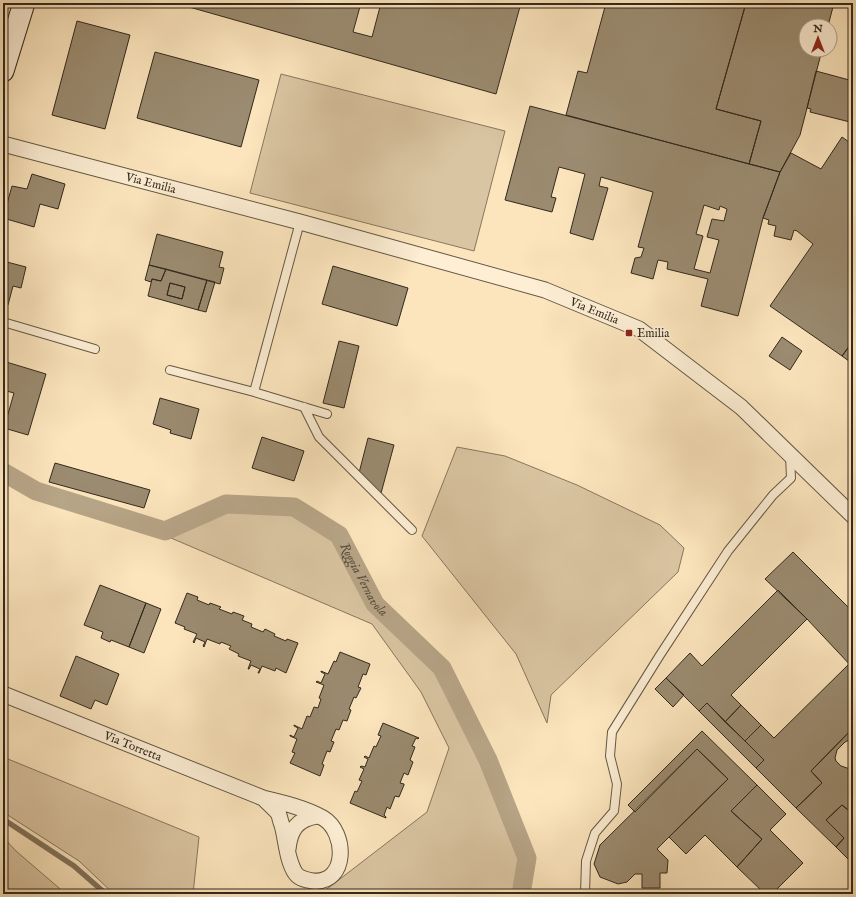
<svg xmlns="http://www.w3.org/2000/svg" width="856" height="897" viewBox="0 0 856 897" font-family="'IM FELL English',serif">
	<rect width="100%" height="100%" fill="#fce5bd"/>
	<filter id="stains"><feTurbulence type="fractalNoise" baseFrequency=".005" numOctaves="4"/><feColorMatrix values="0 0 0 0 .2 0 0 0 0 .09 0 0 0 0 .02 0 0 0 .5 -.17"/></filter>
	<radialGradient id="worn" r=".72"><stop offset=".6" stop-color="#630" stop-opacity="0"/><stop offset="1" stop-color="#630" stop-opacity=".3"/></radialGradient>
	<!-- green -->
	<path fill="#dac5a2" stroke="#867760" d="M281 74 505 131 474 251 250 193Z
		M457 447 505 456 577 485 660 525 684 548 678 572 551 695 547 723 516 654 422 536Z
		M227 511 294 513 339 539 373 606 439 670 486 770 522 858 514 894H323V892L427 812 449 748 421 692 372 624 171 538Z
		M3 757 199 837 193 894H114L79 861 3 812Z
		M3 837 16 851 66 894H3Z"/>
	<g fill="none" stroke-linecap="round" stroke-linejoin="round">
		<!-- stream -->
		<path stroke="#82735d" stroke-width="5.5" d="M3 819 74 866 106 894"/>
		<!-- canal -->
		<path stroke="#b7a587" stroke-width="19" id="s1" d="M3 472 36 491 165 531 226 504 294 507 339 535 375 604 442 668 488 760 527 858 521 894"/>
	</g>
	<!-- building -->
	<path fill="#9b8b70" stroke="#32291d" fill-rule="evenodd" d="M175 3H361L353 32 372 37 381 3H521L496 94Z
		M606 3H746L716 109 761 121 749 164 566 115 578 71 587 73Z
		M746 3H834L828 26H806V50H822L800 135 780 172 749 164 761 121 716 109Z
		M77 21 130 35 105 129 52 115Z
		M155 52 259 80 241 147 137 118Z
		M816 71 853 81V109L850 122 810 112 811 109 807 108Z
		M530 106 780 172 763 218 738 316 701 306 708 279 667 269 668 262 658 260 653 279 631 273 635 258 641 257 644 248 638 247 653 192 601 177 599 186 608 188 593 240 570 233 585 174 559 167 551 197 556 198 552 212 505 200ZM704 205 719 210 720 206 727 209 724 221 712 219 707 237 719 240 710 273 694 269 703 236 696 234Z
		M842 137 853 145V341L842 356 770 306 813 244 797 231 794 230 791 240 774 236 776 226 768 224 769 220 763 218 780 172 791 153 821 169Z
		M32 174 65 184 58 209 40 204 34 227 3 218 12 186 27 189Z
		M157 234 223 252 219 267 224 268 220 284 149 265Z
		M3 261 26 267 21 288 13 286 8 305 3 303Z
		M149 265 166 269 161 281 152 279 151 282 145 280Z
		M333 266 408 288 397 326 322 304Z
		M166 269 207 280 198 310 148 296 152 279 161 281ZM170 283 185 287 182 299 167 295Z
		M207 280 215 282 206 312 198 310Z
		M170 283 185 287 182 299 167 295Z
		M782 337 802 351 790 370 769 356Z
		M339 341 359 346 344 408 323 403Z
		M853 341V364L842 356Z
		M3 361 46 374 28 435 4 428 14 393 3 390Z
		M160 398 199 409 191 439 170 433 171 430 153 424Z
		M262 437 304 451 294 481 252 468Z
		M368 438 394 445 380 497 359 473Z
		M55 463 150 490 144 508 49 482Z
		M793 552 853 612V668L807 619 765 579Z
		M100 585 146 603 129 647 111 640 110 642 101 638 103 632 84 625Z
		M778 590 807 619 731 695 741 705 725 722 707 703 699 711 666 678 690 653 702 666Z
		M187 593 198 597 197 600 209 605 210 603 221 607 219 609 232 614 233 612 244 616 242 620 252 624 251 627 263 632 265 629 275 634 274 636 286 641 287 639 298 643 286 673 276 668 275 671 262 666 259 673H258L260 669 251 665 249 669H248L251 661 238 656 239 654 229 649 231 646 221 642 220 644 207 639 204 647 203 646 205 642 196 638 194 643 193 642 197 634 184 629 185 627 175 623Z
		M146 603 161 609 144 653 129 647Z
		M340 652 370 664 366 675 363 674 358 687 361 688 356 698 354 697 349 709 351 710 347 721 343 720 339 730 336 729 331 741 334 742 330 752 327 751 322 764 324 765 320 776 290 763 295 753 292 752 297 739 290 736V735L294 737 298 728 294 726V725L302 729 307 716 310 717 314 707 318 708 321 699 319 698 324 685 316 682 317 681 321 683 325 674 321 672V671L328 674 334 661 336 662Z
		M76 656 119 674 107 705 95 700 91 709 60 696Z
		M849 664 853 668V728L811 771 822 783 796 808 756 768 764 760 745 741 761 725 774 738Z
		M666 678 684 695 673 707 655 689Z
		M707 703 764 760 756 768 699 711Z
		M741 705 761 725 745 741 725 722Z
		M383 723 419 738 418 739 416 738 412 746 415 747 410 760 413 762 408 775 404 773 400 783 404 784V785L399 797 395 796 390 809 387 807 384 815 386 817V818L350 803 355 791 357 792 362 781 359 780 364 769 360 767 361 766 365 767 368 759 364 757 365 756 369 758 374 746 376 747 381 736 378 735Z
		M853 728V738L845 742 837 750 835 758 836 761 841 766 853 770V814L842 805 826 820 844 838 836 847 796 808 822 783 811 771Z
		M702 731 757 785 731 811 762 839 737 867 705 835 686 854 669 837 728 779 697 749 635 812 628 805Z
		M697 749 728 779 669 837 657 849 668 860 667 873H660V888H642V874H635L627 882 618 884 600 877 594 864 600 845Z
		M757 785 786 814 770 830 803 863 772 894H765L737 867 762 839 731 811Z
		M842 805 853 814V864L836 847 844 838 826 820Z"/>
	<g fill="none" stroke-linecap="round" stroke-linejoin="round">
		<defs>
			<path id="lane" d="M300 222 254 392 327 414
				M3 322 95 349
				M170 370 254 392
				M304 407 319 437 412 530
				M585 894 586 861 595 833 614 811 617 784 610 756 612 732 660 655 728 551 773 495 791 478 790 456"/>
			<g id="street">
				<path id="s2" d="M3 144 300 222 545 290 639 329 741 407 853 516"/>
				<path id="s3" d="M3 694 263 798C284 803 305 808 323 818 347 832 348 884 313 881 307 880 300 879 296 874 287 862 286 839 282 825 280 821 280 816 278 813 274 808 268 803 263 798"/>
				<path d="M288 849C290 830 297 819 317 816"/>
			</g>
			<path id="secondary" d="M3 71 24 3"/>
		</defs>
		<!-- lane casing -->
		<use href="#lane" stroke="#645845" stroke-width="10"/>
		<!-- street casing -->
		<use href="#street" stroke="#645845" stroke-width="17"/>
		<!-- secondary casing -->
		<use href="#secondary" stroke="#32291d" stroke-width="23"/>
		<!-- lane -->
		<use href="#lane" stroke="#fdeed4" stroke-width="8"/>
		<!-- street -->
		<use href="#street" stroke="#fdeed4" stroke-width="15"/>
		<!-- secondary -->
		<use href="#secondary" stroke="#fdeed4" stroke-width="21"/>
	</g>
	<!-- markers -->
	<rect fill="#8f2418" stroke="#fdeed4" stroke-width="1.5" x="625" y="329" width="8" height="8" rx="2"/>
	<g text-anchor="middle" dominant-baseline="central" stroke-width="3.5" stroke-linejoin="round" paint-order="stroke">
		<!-- street labels -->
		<g font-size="12" fill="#32291d" stroke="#fdeed4">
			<text stroke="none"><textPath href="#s2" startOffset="153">Via Emilia</textPath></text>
			<text stroke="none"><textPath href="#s2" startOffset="615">Via Emilia</textPath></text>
			<text stroke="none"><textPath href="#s3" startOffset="140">Via Torretta</textPath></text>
		</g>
		<!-- poi labels -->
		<g font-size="12" fill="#32291d" stroke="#fdeed4" text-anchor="start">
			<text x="637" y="333">Emilia</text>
		</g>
		<!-- water labels -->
		<g font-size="13" font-style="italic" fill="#5a4e3d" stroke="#fdeed4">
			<text stroke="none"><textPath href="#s1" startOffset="412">Roggia Vernavola</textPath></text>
		</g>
	</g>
	<!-- margin -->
	<rect width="856" height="897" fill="none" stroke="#fce5bd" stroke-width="16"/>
	<rect x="4" y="4" width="848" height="889" fill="none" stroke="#32291d" stroke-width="2"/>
	<rect x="8" y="8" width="840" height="881" fill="none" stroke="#32291d"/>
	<!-- north arrow -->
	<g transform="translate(818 38)"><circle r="19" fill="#fdeed4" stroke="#ac9f8b"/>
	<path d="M0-3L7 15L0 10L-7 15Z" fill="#8f2418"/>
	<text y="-6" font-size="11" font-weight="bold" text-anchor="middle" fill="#32291d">N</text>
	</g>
	<rect width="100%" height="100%" filter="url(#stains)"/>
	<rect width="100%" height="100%" fill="url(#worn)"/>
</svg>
